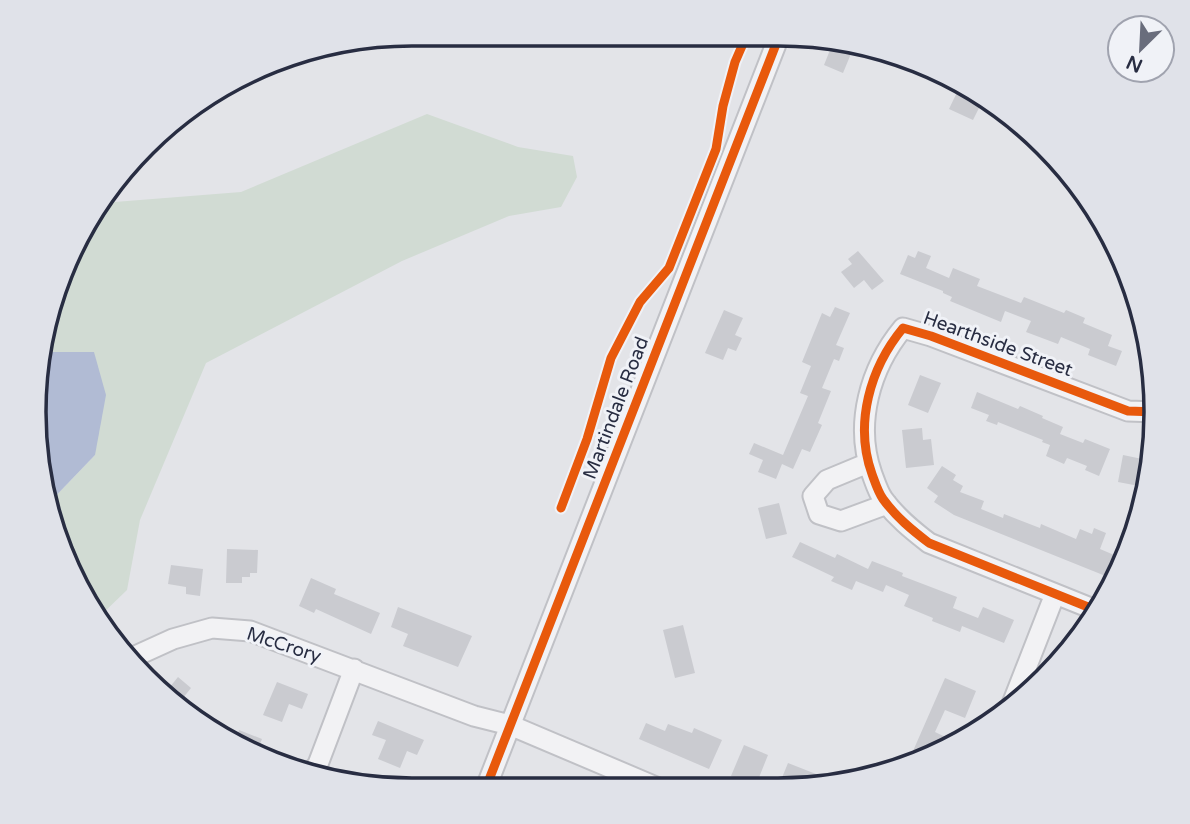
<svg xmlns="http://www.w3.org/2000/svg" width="1190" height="824" viewBox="0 0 1190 824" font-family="'Varela Round',sans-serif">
	<rect width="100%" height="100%" fill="#e3e4e8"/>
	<!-- green -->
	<path fill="#d1dbd3" d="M427 114 518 147 573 156 577 177 561 207 509 216 402 261 206 363 140 520 127 590 99 617 72 580 47 505 95 455 93 352H40L62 267 102 203 241 192Z"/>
	<!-- water -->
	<path fill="#b1bbd4" d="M40 352H94L106 395 95 455 47 505 40 485 36 363Z"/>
	<!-- building -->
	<path fill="#cacbd0" d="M834 40H846L855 44 843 73 824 65Z
		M961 84 973 92 972 95 983 100 973 120 949 109Z
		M858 251 884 281 872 290 864 280 854 288 841 272 852 264 848 259Z
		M918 251 931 256 926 268 949 278 953 268 980 279 977 286 1021 303 1024 297 1064 313 1066 310 1085 318 1083 323 1112 335 1108 346 1122 351 1116 366 1088 355 1090 349 1061 337 1058 344 1026 332 1031 321 1005 311 1001 322 950 301 952 297 943 293V291L900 274 908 255 915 258Z
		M835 307 850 313 836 345 844 348 839 361 834 359 822 388 831 391 818 423 822 425 810 452 802 449 793 469 782 464 776 479 758 472 763 460 749 454 754 443 783 455 808 396 800 393 811 366 802 362 822 313 830 317Z
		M724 310 743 318 735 335 742 338 736 351 728 348 723 360 705 353Z
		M920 375 941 383 928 413 908 405Z
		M977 392 1018 409 1020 406 1043 416 1042 418 1063 427 1060 434 1083 443 1085 439 1110 449 1099 476 1085 470 1087 466 1067 458 1064 464 1046 456 1050 445 1042 442 1043 440 998 422 997 425 986 421 989 415 971 408Z
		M922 428 923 440 931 439 934 465 906 468 902 430Z
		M1123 455 1147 460 1139 486 1118 482Z
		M942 466 956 475 953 480 963 486 960 492 984 501 981 509 1003 518 1004 514 1040 528 1041 524 1076 539 1080 529 1092 534 1094 528 1106 533 1100 549 1126 560 1113 579 954 515 934 502 938 496 927 488Z
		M779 503 787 534 766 539 758 508Z
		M800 542 835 558 837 554 868 569 872 561 903 573 902 576 957 597 953 608 978 618 983 607 1014 620 1004 643 962 626 960 632 932 621 933 618 904 606 909 595 886 585 883 592 856 581 852 590 831 581 834 577 792 557Z
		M227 549 258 550 257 573H250V577H242V583H226Z
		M171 565 203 569 200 596 186 594V587L168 584Z
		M311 578 336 589 334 594 380 613 371 634 316 609 314 613 299 606Z
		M398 607 472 636 458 667 403 646 408 634 391 627Z
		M683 625 695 673 675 678 663 630Z
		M178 677 191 688 179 703 165 693Z
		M945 678 976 691 965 718 945 710 935 732 958 743 946 752 927 758 913 751Z
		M277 682 308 694 302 709 289 704 282 722 263 715Z
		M378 721 424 740 417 755 407 751 400 768 378 759 386 740 372 735Z
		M646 723 665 731 668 724 692 733 694 728 722 740 709 769 639 739Z
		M239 730 262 739 256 754 235 741Z
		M744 745 768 755 756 785 731 776Z
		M788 763 816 774 812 784 779 785Z"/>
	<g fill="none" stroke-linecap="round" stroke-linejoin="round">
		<defs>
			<path id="minor" d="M868 463 827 480 813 496 819 514 841 521 887 504
				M1093 609 929 543C912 530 896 517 883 499 878 492 875 482 872 474 854 424 870 368 903 328L931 336 1128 411 1157 412
				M129 659 173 639 212 628 250 631 474 716 510 725 656 787
				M1012 704 1055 594
				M313 771 318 764 354 669
				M485 790 778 39"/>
		</defs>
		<!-- minor casing -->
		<use href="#minor" stroke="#c0c1c6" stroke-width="23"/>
		<!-- minor -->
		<use href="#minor" stroke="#f2f2f4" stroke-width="19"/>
		<defs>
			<path id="cycleway" d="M561 508 587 439 611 358 640 302 669 268 716 149 723 106 735 62 745 39
				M1093 609 929 543C912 530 896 517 883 499 878 492 875 482 872 474 854 424 870 368 903 328L931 336 1128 411 1157 412
				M485 790 778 39"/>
		</defs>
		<!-- cycleway casing -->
		<use href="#cycleway" stroke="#f0f2f7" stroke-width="13"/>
		<!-- cycleway -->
		<use href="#cycleway" stroke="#e8590c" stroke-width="9"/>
	</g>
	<g text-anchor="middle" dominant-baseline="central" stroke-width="6" stroke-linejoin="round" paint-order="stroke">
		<!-- street labels -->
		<g font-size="19" fill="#282d42" stroke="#f0f2f7">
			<text transform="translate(998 344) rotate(20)">Hearthside Street</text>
			<text transform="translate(616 408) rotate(-69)">Martindale Road</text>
			<text transform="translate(284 645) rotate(18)">McCrory</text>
		</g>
	</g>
	<!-- crop -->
	<path d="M0 0H1190V824H0ZM412 46H778A366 366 0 0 1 1144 412V412A366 366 0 0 1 778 778H412A366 366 0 0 1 46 412V412A366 366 0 0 1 412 46Z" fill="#e0e2e9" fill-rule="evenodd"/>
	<path fill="none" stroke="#282d42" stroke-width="3.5" d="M412 46H778A366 366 0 0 1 1144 412V412A366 366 0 0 1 778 778H412A366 366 0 0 1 46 412V412A366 366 0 0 1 412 46Z"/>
	<!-- north arrow -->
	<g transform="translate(1141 49) rotate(204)"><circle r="33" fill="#f0f2f7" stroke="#a0a3af" stroke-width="2"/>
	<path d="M0-5L12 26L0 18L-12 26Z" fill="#696d7c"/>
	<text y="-10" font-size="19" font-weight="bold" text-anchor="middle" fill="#282d42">N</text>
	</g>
</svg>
